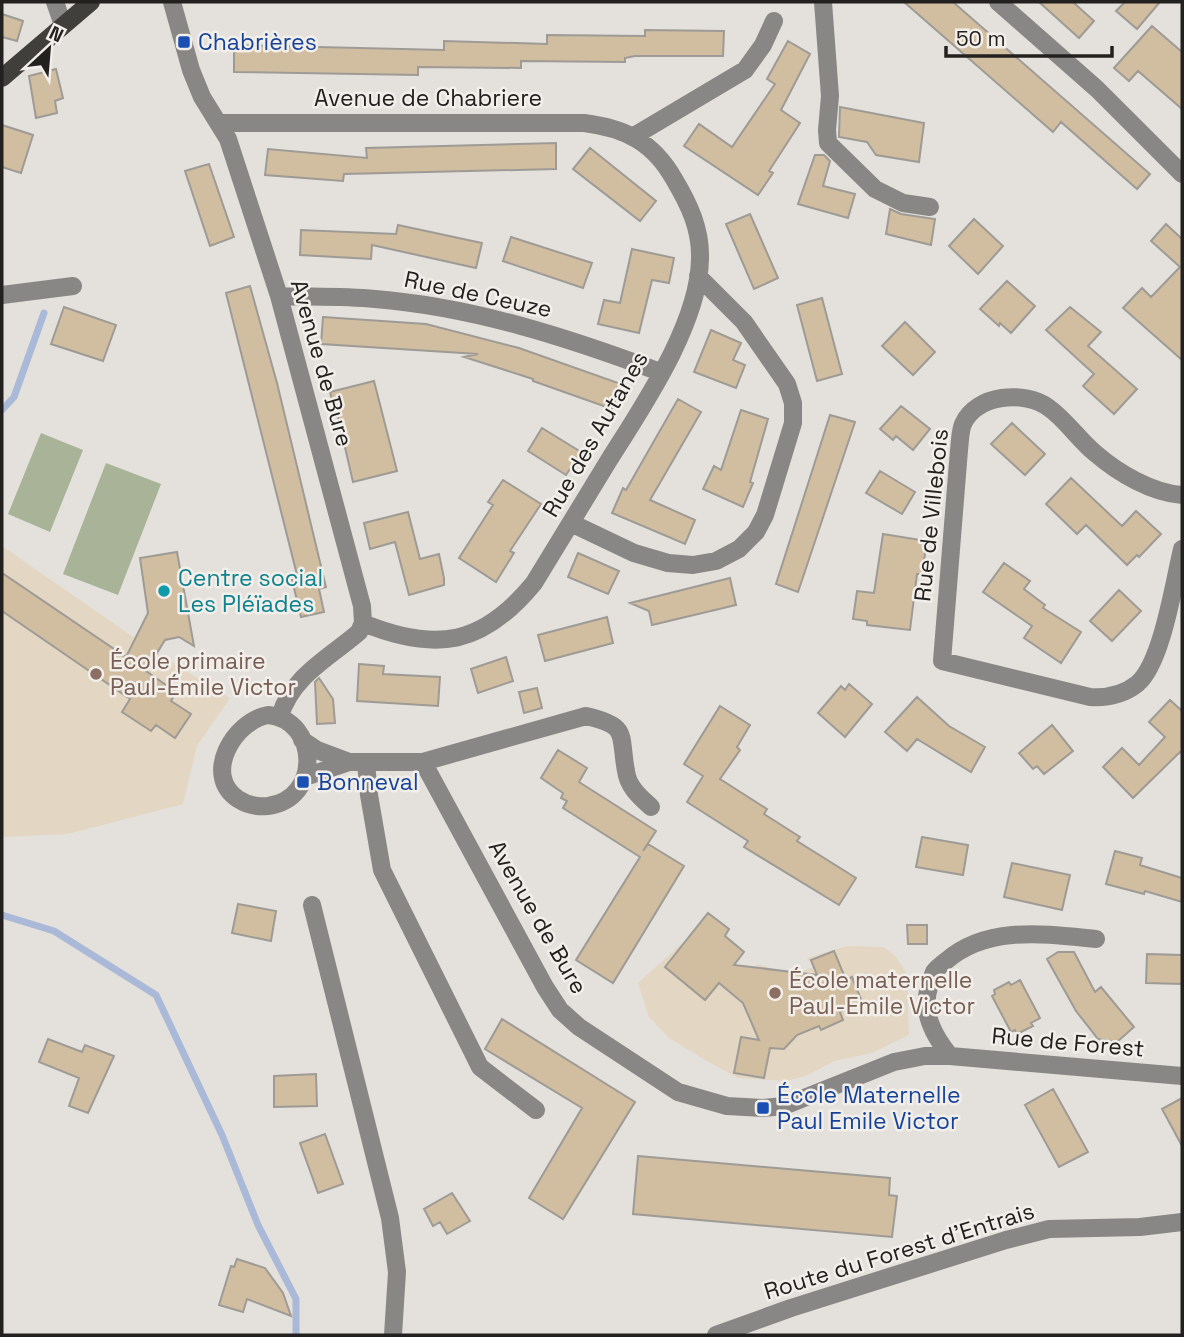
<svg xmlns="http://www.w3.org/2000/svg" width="1184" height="1337" viewBox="0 0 1184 1337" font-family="'Space Grotesk',sans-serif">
	<rect width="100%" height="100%" fill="#e4e1dc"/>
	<!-- education -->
	<path fill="#e3d6c2" d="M2 546 152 650 230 698 197 746 183 804 68 834 2 837Z
		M708 913 729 929 725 936 744 952 736 963 752 975 757 964 781 971 785 979 813 967 807 958 847 946 884 947 895 956 907 974 909 1035 872 1053 834 1061 808 1075 787 1081 738 1078 705 1060 669 1038 649 1017 638 983 688 938Z"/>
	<!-- green -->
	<path fill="#a8b398" d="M41 433 83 450 50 532 8 514Z
		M106 463 161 484 118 595 63 574Z"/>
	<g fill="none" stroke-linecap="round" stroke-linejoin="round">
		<!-- stream -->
		<path stroke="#a9b9d7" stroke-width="7" d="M2 410 14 397 44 313
			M2 915 54 931 156 995 222 1135 258 1225 296 1299V1335"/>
	</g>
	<!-- building -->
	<path fill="#d1bd9f" stroke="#9e9b96" stroke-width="2" d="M904 2H953L1150 174 1137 189 1061 122 1053 132Z
		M1039 2H1073L1094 21 1079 38Z
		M1125 2H1160L1137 29 1116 11Z
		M2 14 23 21 17 41 2 37Z
		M1152 26 1182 52V109L1138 71 1129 81 1114 68Z
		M645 30 724 31 723 56H635L625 58V62L521 61V68L418 67V75L234 72V45L444 50V41L547 44V35L645 36Z
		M788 41 810 54 781 110 800 123 769 171 773 173 758 195 684 146 699 124 732 147 775 84 767 79Z
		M56 69 63 98 55 101 57 113 36 118 29 76Z
		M840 107 924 123 919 162 876 155 867 142 839 137Z
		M2 125 33 135 21 173 2 167Z
		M556 143V169L344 174 343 181 265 175 268 149 367 158 366 148Z
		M590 148 656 201 640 221 573 169Z
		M815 155H824L830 161 823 186 855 194 848 218 798 204Z
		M209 164 234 237 210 246 185 171Z
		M890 209 901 214 935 219 931 245 886 234Z
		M750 214 778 278 754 289 726 224Z
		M974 219 1003 246 978 274 949 246Z
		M1166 224 1182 239V360L1123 308 1142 288 1151 297 1180 267 1151 241Z
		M398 225 482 243 476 268 372 245 371 259 300 255 301 230 396 234Z
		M511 237 592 263 583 288 503 261Z
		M632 249 674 258 669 283 652 280 639 333 598 324 604 300 620 303Z
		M1007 281 1035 306 1011 333 1000 323 999 326 980 309Z
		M250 286 277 383 326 587 319 589 324 612 301 617 292 580 298 579 226 293Z
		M822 298 842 374 817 381 797 305Z
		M64 307 116 325 103 361 51 344Z
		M1070 307 1101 332 1088 346 1137 389 1114 414 1083 386 1094 374 1046 330Z
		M323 317 426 324 519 348 621 384 612 409 533 381V379L464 357 478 354 321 344Z
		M905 322 935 352 913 375 882 346Z
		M711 330 741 343 733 360 745 365 736 388 694 372Z
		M374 381 397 471 353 482 338 417H336L330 392Z
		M678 399 701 412 650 500 695 520 685 544 612 513 623 488 626 490Z
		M901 406 930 429 913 450 896 436 893 440 880 429Z
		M741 410 768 419 750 482 753 483 743 507 703 489 714 466 721 470Z
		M830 415 855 422 798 592 776 584Z
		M1012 423 1045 454 1025 475 991 444Z
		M542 428 581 452 566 475 528 451Z
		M880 471 915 492 902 514 866 493Z
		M1071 478 1122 526 1136 511 1161 534 1139 557 1137 555 1127 565 1086 525 1077 534 1046 504Z
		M503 480 541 504 510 551 514 553 496 582 459 558 493 505 488 502Z
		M408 512 420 559 439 554 444 578V585L409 595 395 542 370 549 364 523Z
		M883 534 927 541 922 574H917L910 630 867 625V621L853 619 857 591 874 593Z
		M177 552 194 646 179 637 165 640 146 671 176 692 171 701 191 714 175 738 156 725 151 731 122 712 130 699 2 611V573L126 657 148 613 140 558Z
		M578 553 619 571 608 594 568 577Z
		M1004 563 1030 581 1024 589 1045 605 1043 608 1081 632 1061 663 1024 638 1032 626 983 592Z
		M730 578 736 605 652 625 649 611 630 603Z
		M1119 590 1141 611 1112 641 1090 621Z
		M607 617 613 643 545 661 538 635Z
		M506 657 513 681 478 693 471 669Z
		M359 664 384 666 383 674 440 677 438 706 357 701Z
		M319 678 333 699 335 723 317 724 315 682Z
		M849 684 872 704 845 737 818 713 841 686 845 690Z
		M537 688 542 708 524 713 519 692Z
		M917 697 949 726 985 747 971 772 917 739 907 751 885 732Z
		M1170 700 1182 711V753L1180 752 1133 798 1103 767 1122 748 1139 765 1165 737 1149 722Z
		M720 706 750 725 737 747 740 750 720 779 767 809 764 814 800 837 797 841 856 878 839 905 744 847 748 841 687 802 703 776 684 764Z
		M1052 725 1073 751 1044 774 1037 766 1033 769 1019 753Z
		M558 750 587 768 579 782 656 831 643 851 648 844 684 866 613 983 576 960 640 857 563 808 567 801 561 798 563 793 541 778Z
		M922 837 968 845 963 875 916 867Z
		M1115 851 1142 858 1140 865 1182 878V902L1145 891 1144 894 1106 884Z
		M1012 863 1070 875 1062 910 1004 897Z
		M238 904 276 911 271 941 232 933Z
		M708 913 729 929 725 936 744 952 734 965 817 975 811 960 834 951 846 980 852 977 862 1002 840 1012 843 1020 821 1030 819 1026 797 1035 784 1049 770 1048 764 1078 734 1073 741 1037 759 1040 743 1003 719 983 705 1000 665 967Z
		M907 925H927V944H908Z
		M1058 952H1074L1095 992 1101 987 1134 1027 1117 1042 1098 1039 1076 1011 1047 959Z
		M1147 954 1182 955V984L1146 983Z
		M1020 980 1040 1018 1031 1023 1033 1026 1017 1034 1015 1030 1011 1032 992 996 995 994 994 990 1009 982 1011 985Z
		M502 1019 635 1102 563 1219 529 1198 582 1108 485 1049Z
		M48 1039 82 1052 85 1045 114 1056 88 1113 69 1106 79 1078 39 1062Z
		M316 1074 317 1106 274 1107V1076Z
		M1053 1089 1088 1152 1059 1167 1025 1105Z
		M1182 1098V1146L1162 1109Z
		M325 1134 343 1184 318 1193 300 1143Z
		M638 1156 890 1178 889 1195 897 1196 892 1237 633 1214Z
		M452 1193 470 1221 447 1234 440 1222 433 1226 424 1209Z
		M237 1259 265 1268 283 1293 291 1316 247 1299 243 1312 219 1305 231 1266 234 1267Z"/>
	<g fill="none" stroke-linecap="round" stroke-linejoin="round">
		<!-- minor -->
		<path stroke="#888785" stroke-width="18" d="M55 2 63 25
			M172 2 191 70 202 97 228 139 279 296 362 606 363 623 359 632C329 658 292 676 280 716
			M823 2 830 96 827 130 828 143 875 189 903 203 930 207
			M998 2 1097 89 1182 174
			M219 123H584C625 128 653 142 674 179 689 204 701 229 700 259 699 324 643 406 609 460 584 501 559 542 534 583 483 645 437 653 363 623
			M634 136 745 70 763 45 774 21
			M2 295 73 286
			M279 296C311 297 343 296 375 299 474 307 569 338 660 372
			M1182 495C1152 493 1118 473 1095 453 1079 440 1066 420 1049 408 1025 390 976 394 963 424 960 431 960 442 959 450L942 661 1090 697C1106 698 1123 695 1137 684 1162 664 1174 582 1182 549
			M571 523 634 553 668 563 693 565 716 561 739 549 756 532 765 515 793 423V403L787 384 744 322 698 276
			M268 715C319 720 322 799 268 806 258 807 247 805 238 799 202 775 234 721 268 715Z
			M302 740 317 750 349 762
			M423 762 586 716C630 726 619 734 626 771 628 787 640 797 651 807
			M366 763 369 795 382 870 480 1067 536 1110
			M305 777 349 762H423L545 987 560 1010 579 1027 678 1092 727 1106 763 1108 784 1106 894 1062 925 1056H950L1182 1076
			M312 905 390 1218 397 1272 393 1335
			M950 1056C934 1036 921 1013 929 987 931 983 932 976 934 972 937 968 942 964 946 961 987 925 1046 934 1096 939
			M716 1335 791 1308 1006 1240 1049 1229 1140 1227 1182 1222"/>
		<!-- major -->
		<path stroke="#413f3c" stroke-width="18" d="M2 78 91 2"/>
	</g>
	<!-- markers -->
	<g fill="#1a4fb4" stroke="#f2eee9" stroke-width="2.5">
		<rect x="177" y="35" width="14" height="14" rx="3.5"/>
		<rect x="296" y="775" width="14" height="14" rx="3.5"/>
		<rect x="756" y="1101" width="14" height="14" rx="3.5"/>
	</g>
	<circle fill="#0f9aa8" stroke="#f2eee9" stroke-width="2.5" cx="164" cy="591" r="7"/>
	<g fill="#8d6e63" stroke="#f2eee9" stroke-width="2.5">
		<circle cx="96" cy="674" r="7"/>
		<circle cx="775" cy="993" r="7"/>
	</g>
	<g text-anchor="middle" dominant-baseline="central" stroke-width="5" stroke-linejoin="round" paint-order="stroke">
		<!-- transit labels -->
		<g font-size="23" fill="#164399" stroke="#f2eee9" text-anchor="start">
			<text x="198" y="42">Chabrières</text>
			<text x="317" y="782">Bonneval</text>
			<text x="777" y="1095">École Maternelle<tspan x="777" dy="26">Paul Emile Victor</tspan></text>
		</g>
		<!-- street labels -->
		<g font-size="23" fill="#232120" stroke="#f2eee9">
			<text x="428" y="98">Avenue de Chabriere</text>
			<text transform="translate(478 294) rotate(12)">Rue de Ceuze</text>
			<text transform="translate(322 363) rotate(74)">Avenue de Bure</text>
			<text transform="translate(595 434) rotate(-60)">Rue des Autanes</text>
			<text transform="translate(931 515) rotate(-84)">Rue de Villebois</text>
			<text transform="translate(538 917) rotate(60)">Avenue de Bure</text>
			<text transform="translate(1068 1042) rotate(5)">Rue de Forest</text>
			<text transform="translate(899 1251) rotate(-17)">Route du Forest d'Entrais</text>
		</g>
		<!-- culture labels -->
		<g font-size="23" fill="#0d838f" stroke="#f2eee9" text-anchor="start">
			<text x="178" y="578">Centre social<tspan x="178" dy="26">Les Pléïades</tspan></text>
		</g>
		<!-- education labels -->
		<g font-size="23" fill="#785e54" stroke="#f2eee9" text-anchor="start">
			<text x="110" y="661">École primaire<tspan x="110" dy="26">Paul-Émile Victor</tspan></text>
			<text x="789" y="980">École maternelle<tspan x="789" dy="26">Paul-Emile Victor</tspan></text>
		</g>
	</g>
	<!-- border -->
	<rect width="1184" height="1337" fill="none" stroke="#232120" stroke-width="7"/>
	<!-- north arrow -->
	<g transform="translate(49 49) rotate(26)" stroke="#f2eee9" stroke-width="5" paint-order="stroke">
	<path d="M0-5L12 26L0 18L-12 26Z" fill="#232120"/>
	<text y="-10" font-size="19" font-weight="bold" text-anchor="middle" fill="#232120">N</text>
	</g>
	<!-- scale -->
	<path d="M946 46v10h166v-10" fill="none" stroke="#232120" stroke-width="3.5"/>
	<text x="956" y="46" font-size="21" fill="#232120" stroke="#f2eee9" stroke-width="5" paint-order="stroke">50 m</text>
</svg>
